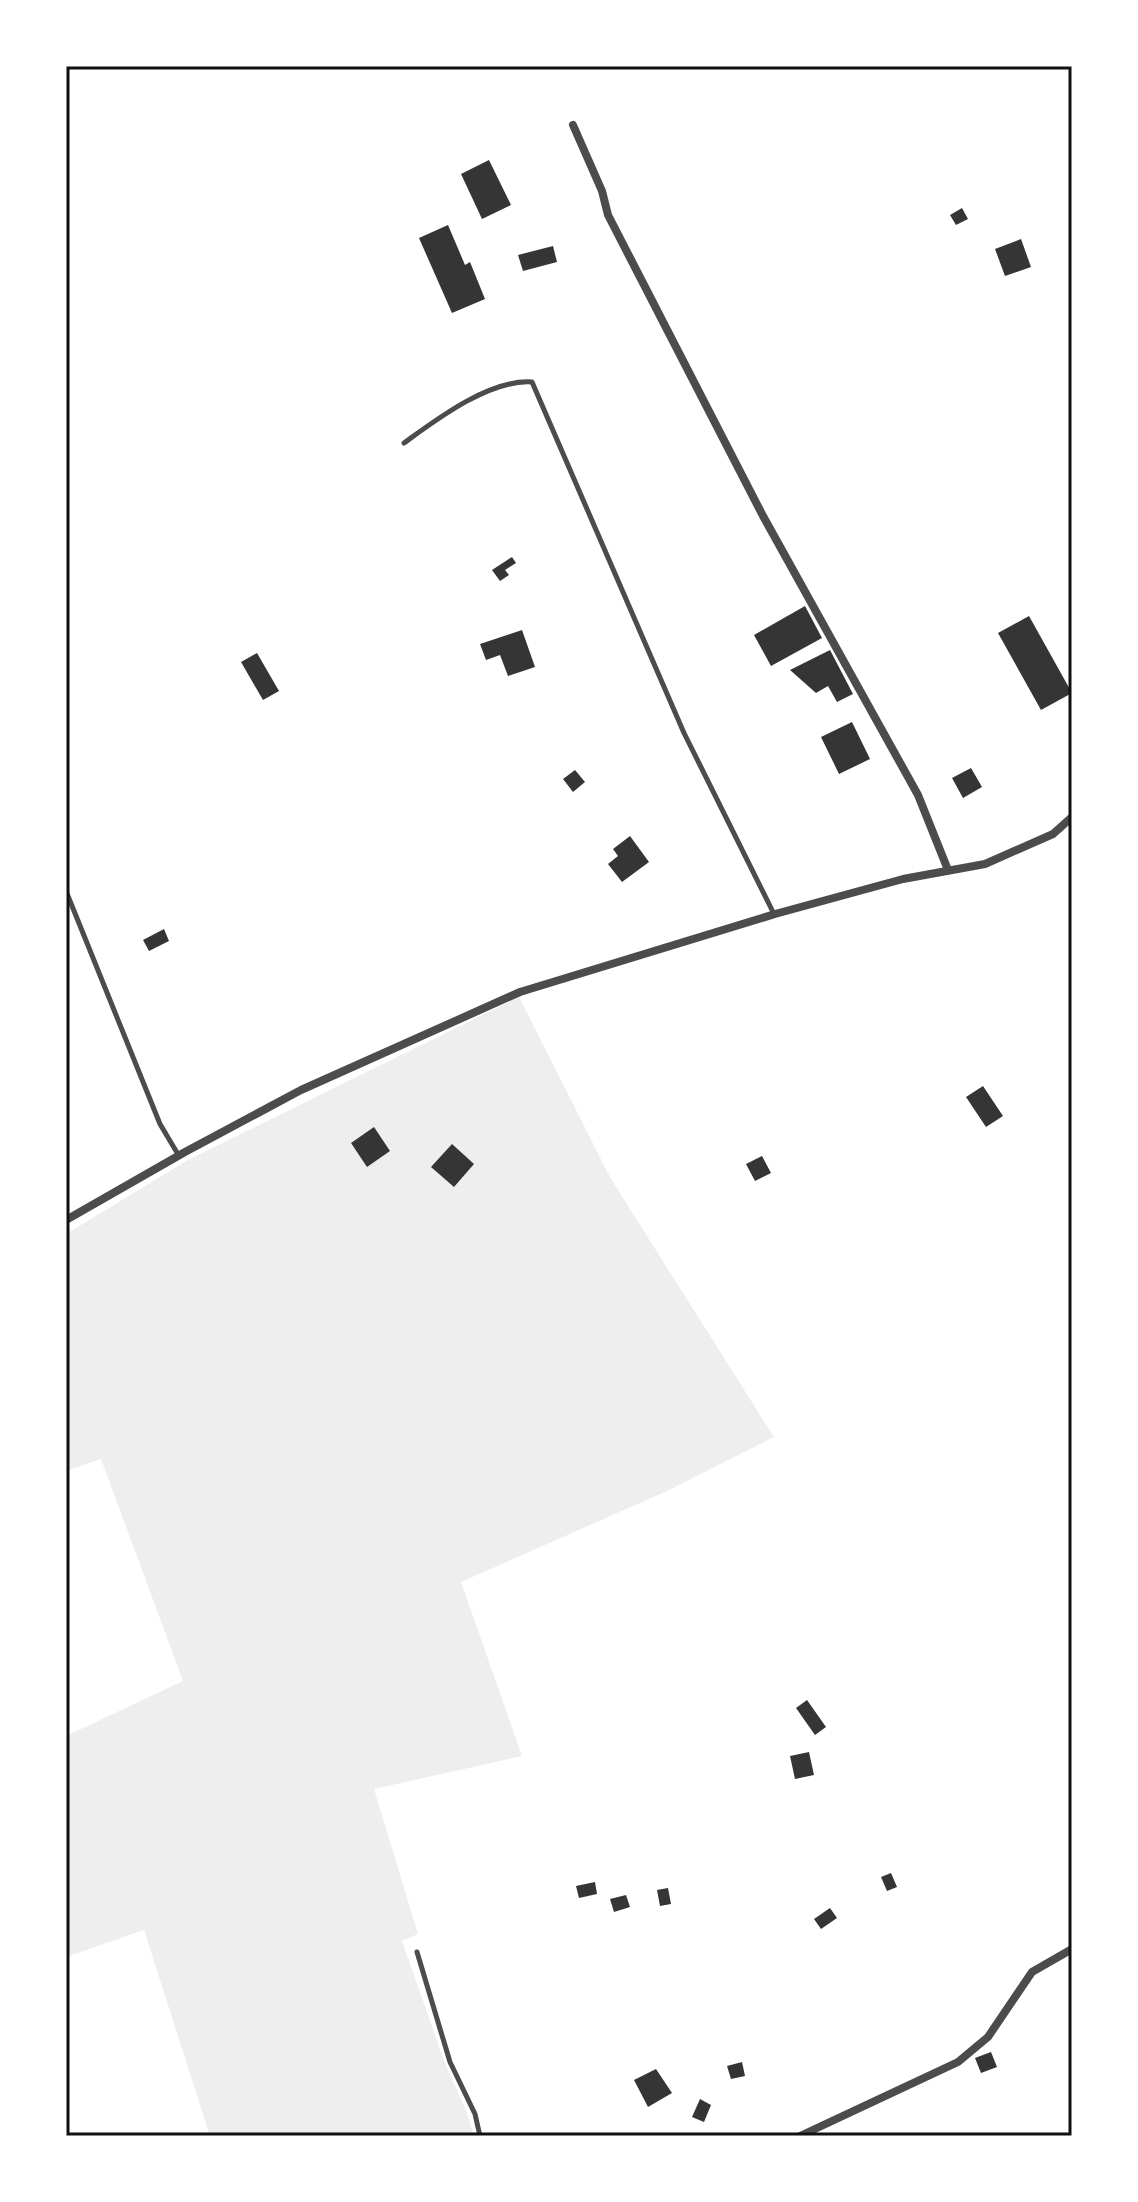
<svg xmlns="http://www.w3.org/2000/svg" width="1138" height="2202" viewBox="0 0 1138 2202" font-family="'Roboto Condensed',sans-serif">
	<rect width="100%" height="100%" fill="#fff"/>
	<!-- green -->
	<path fill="#eee" d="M519 997 611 1179 774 1437 665 1492 461 1582 522 1756 374 1789 418 1934 402 1941 445 2063 467 2113 474 2136H210L144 1930 66 1957V1736L183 1681 101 1459 66 1471V1234L188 1160Z"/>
	<!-- building -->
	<path fill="#353535" d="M489 160 511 205 482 219 461 174Z
		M962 208 968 219 956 225 950 215Z
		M448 225 465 265 470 262 485 299 452 313 419 238Z
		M1021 239 1031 267 1005 276 995 249Z
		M553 246 557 262 523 271 518 255Z
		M512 557 516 563 505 570 509 575 500 581 492 570Z
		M805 606 822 638 771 666 754 635Z
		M1029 616 1072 693 1041 710 998 633Z
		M522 630 535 667 508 676 500 655 486 660 480 644Z
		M830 650 853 694 837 702 828 686 816 693 790 670Z
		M257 653 279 691 263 700 241 662Z
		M852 722 870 759 839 774 821 737Z
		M971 768 982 787 963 798 952 778Z
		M575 770 585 782 573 792 563 779Z
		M630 836 649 862 622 882 608 864 618 856 613 849Z
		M164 929 169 941 149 951 143 940Z
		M983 1086 1003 1116 986 1127 966 1097Z
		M374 1127 390 1151 367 1167 351 1143Z
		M452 1144 474 1164 454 1187 431 1167Z
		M762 1156 771 1173 755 1181 746 1164Z
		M807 1700 826 1727 815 1735 796 1708Z
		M809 1752 814 1775 795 1779 790 1756Z
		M891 1873 897 1887 887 1891 881 1877Z
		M595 1882 597 1894 579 1898 576 1886Z
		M668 1888 671 1904 660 1906 657 1890Z
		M626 1895 630 1907 614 1912 610 1899Z
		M830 1908 837 1918 821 1929 814 1919Z
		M991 2052 997 2067 981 2073 975 2058Z
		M742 2062 745 2076 731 2079 727 2066Z
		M656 2069 672 2093 648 2107 634 2080Z
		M700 2099 711 2105 704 2122 692 2117Z"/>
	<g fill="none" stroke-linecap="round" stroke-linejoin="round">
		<!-- service -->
		<path stroke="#4c4c4c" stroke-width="5" d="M404 443C437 419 490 379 532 382L684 733 774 914
			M66 891 160 1124 179 1156
			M417 1952 450 2062 475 2114 480 2136"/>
		<!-- minor -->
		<path stroke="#4c4c4c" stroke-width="8" d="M573 125 602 191 608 215 763 516 918 795 948 870
			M66 1220 185 1152 301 1090 520 992 775 914 903 879 985 864 1053 834 1072 817
			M800 2136 958 2062 988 2037 1032 1972 1072 1949"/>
	</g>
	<!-- border -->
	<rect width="1138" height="2202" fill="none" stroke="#ffffff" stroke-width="136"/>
	<rect x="68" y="68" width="1002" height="2066" fill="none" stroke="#111" stroke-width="3"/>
</svg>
